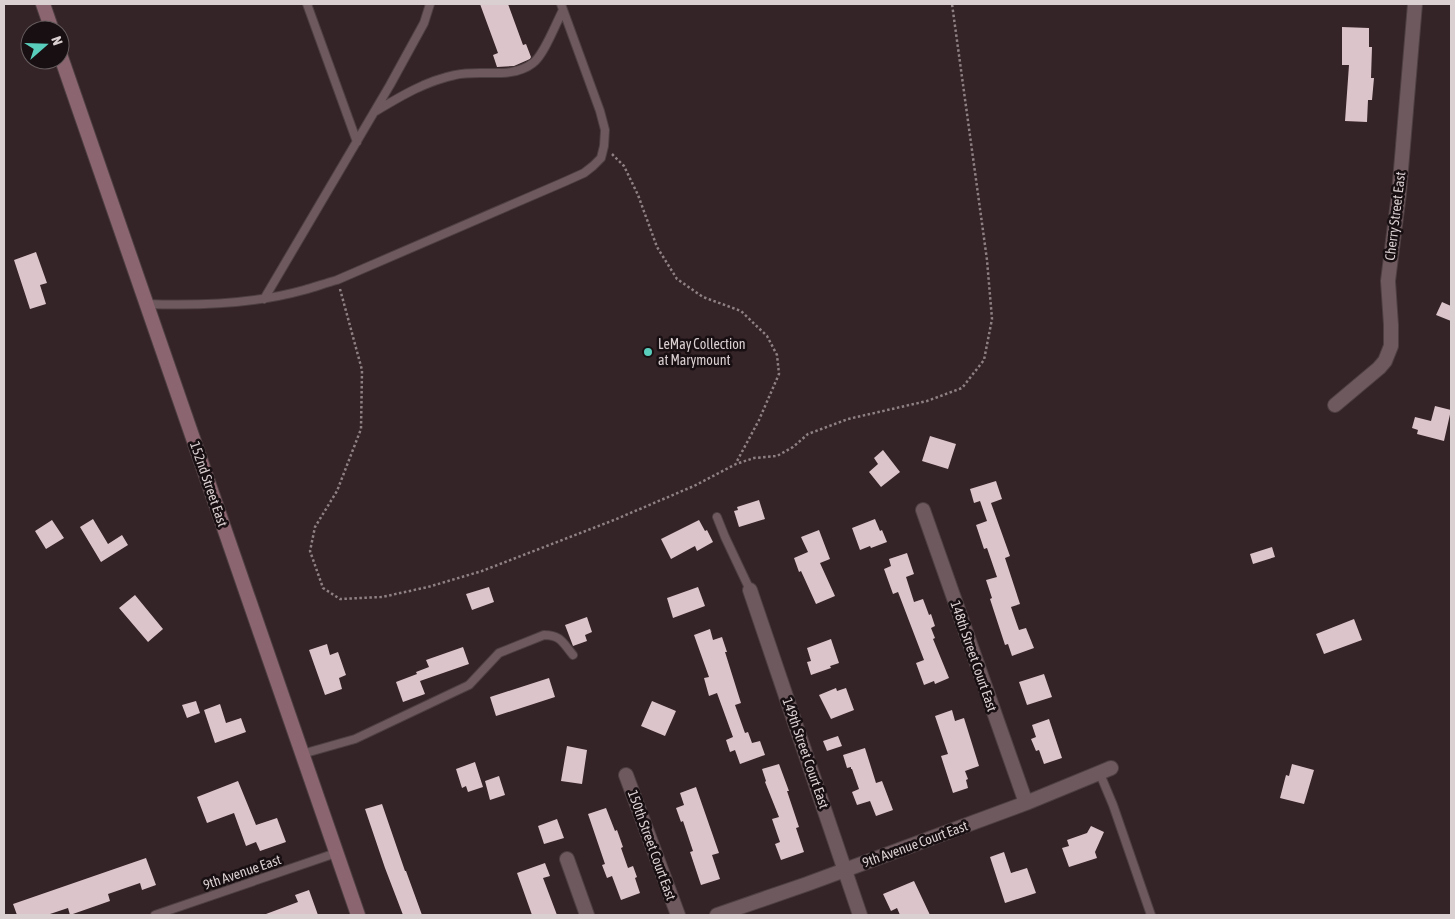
<svg xmlns="http://www.w3.org/2000/svg" width="1455" height="919" viewBox="0 0 1455 919" font-family="'Asap Condensed',sans-serif">
	<rect width="100%" height="100%" fill="#342327"/>
	<!-- building -->
	<path fill="#dcc5ca" d="M480 4H508L523 45 526 44 531 57 530 59 514 66 497 67 493 55 498 53Z
		M1342 27 1369 28V47H1372L1371 78H1374L1372 100H1368L1367 122 1345 121 1349 65H1342Z
		M36 252 47 283 40 285 46 304 30 309 14 260Z
		M1442 302 1451 306V321L1436 315Z
		M1435 406 1451 410 1444 441 1417 434 1418 430 1412 428 1415 417 1431 421Z
		M930 436 956 444 948 469 922 461Z
		M883 450 900 472 881 487 869 472 878 464 874 458Z
		M996 481 1002 499 991 503 1010 556 1005 558 1020 604 1011 607 1019 630 1026 628 1034 648 1012 656 1008 644 1005 645 990 599 992 598 986 580 997 577 987 548 984 549 976 525 987 521 980 501 974 503 970 489Z
		M759 500 765 519 739 527 734 511 738 510 737 507Z
		M93 519 108 544 122 535 128 545 101 562 80 527Z
		M875 519 880 531 882 530 887 542 871 548 870 546 860 550 852 528Z
		M52 520 64 538 46 549 35 531Z
		M699 520 705 531 707 530 713 542 697 551 695 546 671 559 661 539Z
		M819 530 830 559 820 563 835 596 816 604 801 571 799 572 794 558 808 552 801 537Z
		M1272 547 1275 557 1253 564 1250 554Z
		M907 553 914 574 906 577 914 602 923 599 929 615 931 614 935 626 931 628 935 638 933 639 949 678 935 684 934 681 924 685 916 663 924 660 898 592 893 594 884 569 891 566 889 559Z
		M489 587 494 602 472 610 466 594Z
		M698 587 705 606 673 618 667 598Z
		M135 595 163 629 148 642 119 608Z
		M587 617 592 632 585 635 587 641 573 646 565 625Z
		M1354 619 1362 640 1324 654 1316 634Z
		M710 629 713 640 722 637 727 652H725L741 703 735 705 745 733 748 732 752 743 760 741 765 755 740 764 735 750 730 752 726 740 733 737 717 693 709 696 704 678 709 677 694 635Z
		M831 639 839 663 830 666 831 668 811 675 807 662 811 661 807 648Z
		M327 644 330 655 338 652 346 675 339 678 342 689 325 695 309 650Z
		M463 647 469 664 420 681 425 694 403 702 396 682 417 674 416 672 429 667 426 660Z
		M1044 674 1052 697 1027 705 1019 682Z
		M549 678 555 697 496 716 490 697Z
		M836 688 837 691 846 688 854 710 831 719 819 695Z
		M196 701 200 713 187 718 182 705Z
		M652 701 676 711 665 736 641 726Z
		M220 704 226 723 241 718 246 732 215 743 204 710Z
		M952 710 955 721 964 718 979 766 965 771 968 779 966 780 968 788 953 793 941 756 948 754 935 716Z
		M1049 719 1062 758 1044 764 1039 750 1036 751 1031 739 1036 737 1032 725Z
		M838 736 842 746 827 751 823 741Z
		M567 746 587 750 582 784 561 781Z
		M865 748 876 783 882 781 893 810 876 816 870 801 857 805 852 792 859 789 852 769H851V767L847 768 843 755Z
		M475 762 483 787 468 792 466 786 462 788 456 769Z
		M779 764 789 791H787L799 827 796 828 804 852 781 860 775 844 780 842 772 819 779 817 765 782 766 781 762 769Z
		M1292 764 1314 770 1304 804 1280 798 1286 775 1289 776Z
		M499 776 505 795 490 800 485 781Z
		M238 781 256 825 277 818 286 842 260 851 256 842 246 846 234 813 207 823 197 797Z
		M696 787 719 853 712 855 720 879 701 885 690 852 693 851 683 821 681 822 676 808 684 805 680 793Z
		M382 804 405 871H406L422 915H403L385 868 365 809Z
		M606 808 615 831 617 830 623 847 621 848 628 868 633 866 637 877 635 878 640 893 621 900 612 876 607 878 602 865 605 864 588 814Z
		M557 819 564 838 544 844 538 826Z
		M1091 826 1104 832 1095 852 1097 858 1069 867 1062 848 1069 846 1067 840 1087 833Z
		M1004 852 1011 873 1027 868 1036 893 1005 903 990 857Z
		M146 858 156 885 142 890 140 883 108 894 110 901 70 915 68 908 47 915H17L13 904Z
		M545 863 550 876 543 878 557 915H532L517 873Z
		M914 881 930 915H900L897 908 891 911 883 894Z
		M309 890 318 915H266V914L298 902 295 895Z"/>
	<g fill="none" stroke-linecap="round" stroke-linejoin="round">
		<defs>
			<path id="service" d="M307 4 357 142
				M376 111C401 96 426 81 455 75 481 69 511 80 533 63 544 55 556 23 563 10
				M264 299 390 85 424 23 430 4
				M147 304C199 306 254 304 304 290 315 287 326 283 337 280L564 182 584 173 593 166 601 158 604 146 605 130 600 111 561 4
				M717 517 725 537 750 590
				M302 754 355 739 469 685 499 653 544 635C561 635 563 643 573 655
				M1100 774 1113 805 1151 915
				M155 915 336 853"/>
			<path id="minor" d="M1335 405 1379 368 1385 361 1391 346V325L1388 281 1399 193 1415 4
				M923 510 1026 803
				M750 590 860 915
				M626 775 678 915
				M567 859 587 915
				M717 915 807 884 1026 803 1111 768"/>
			<path id="secondary" d="M43 4 52 30
				M60 54 358 915"/>
		</defs>
		<!-- service casing -->
		<use href="#service" stroke="#4d3f42" stroke-width="10"/>
		<!-- minor casing -->
		<use href="#minor" stroke="#4d3f42" stroke-width="16"/>
		<!-- secondary casing -->
		<use href="#secondary" stroke="#4d3f42" stroke-width="16"/>
		<!-- path -->
		<path stroke="#8e8184" stroke-width="2.5" stroke-dasharray="2.5 2.5" stroke-linecap="butt" d="M612 154 624 166 638 195 657 247 677 279 703 297 741 311 767 336 777 355 779 374 759 420 736 463
			M340 289 362 370 361 429 337 491 315 527 310 551 323 588 340 599 382 597 428 587 482 571 614 520 694 486 736 464 754 458 777 456 793 447 808 434 848 419 927 401 962 388 984 360 992 319 987 260 952 4"/>
		<!-- service -->
		<use href="#service" stroke="#6e595e" stroke-width="8"/>
		<!-- minor -->
		<use href="#minor" stroke="#6e595e" stroke-width="14"/>
		<!-- secondary -->
		<use href="#secondary" stroke="#8b656f" stroke-width="14"/>
	</g>
	<!-- markers -->
	<circle fill="#5acebd" stroke="#170f11" stroke-width="2" cx="648" cy="352" r="5"/>
	<g text-anchor="middle" dominant-baseline="central" stroke-width="5" stroke-linejoin="round" paint-order="stroke">
		<!-- street labels -->
		<g font-size="14" fill="#dacfd1" stroke="#170f11">
			<text transform="translate(1395 216) rotate(-83)">Cherry Street East</text>
			<text transform="translate(209 484) rotate(71)">152nd Street East</text>
			<text transform="translate(974 656) rotate(71)">148th Street Court East</text>
			<text transform="translate(806 753) rotate(71)">149th Street Court East</text>
			<text transform="translate(915 844) rotate(-20)">9th Avenue Court East</text>
			<text transform="translate(652 845) rotate(70)">150th Street Court East</text>
			<text transform="translate(242 872) rotate(-19)">9th Avenue East</text>
		</g>
		<!-- poi labels -->
		<g font-size="14" fill="#dacfd1" stroke="#170f11" text-anchor="start">
			<text x="658" y="344">LeMay Collection<tspan x="658" dy="16">at Marymount</tspan></text>
		</g>
	</g>
	<!-- border -->
	<rect width="1455" height="919" fill="none" stroke="#dacfd1" stroke-width="10"/>
	<!-- north arrow -->
	<g transform="translate(45 45) rotate(70)"><circle r="24" fill="#170f11" stroke="#655c5e"/>
	<path d="M0-4L9 19L0 12L-9 19Z" fill="#5acebd"/>
	<text y="-8" font-size="14" font-weight="bold" text-anchor="middle" fill="#dacfd1">N</text>
	</g>
</svg>
